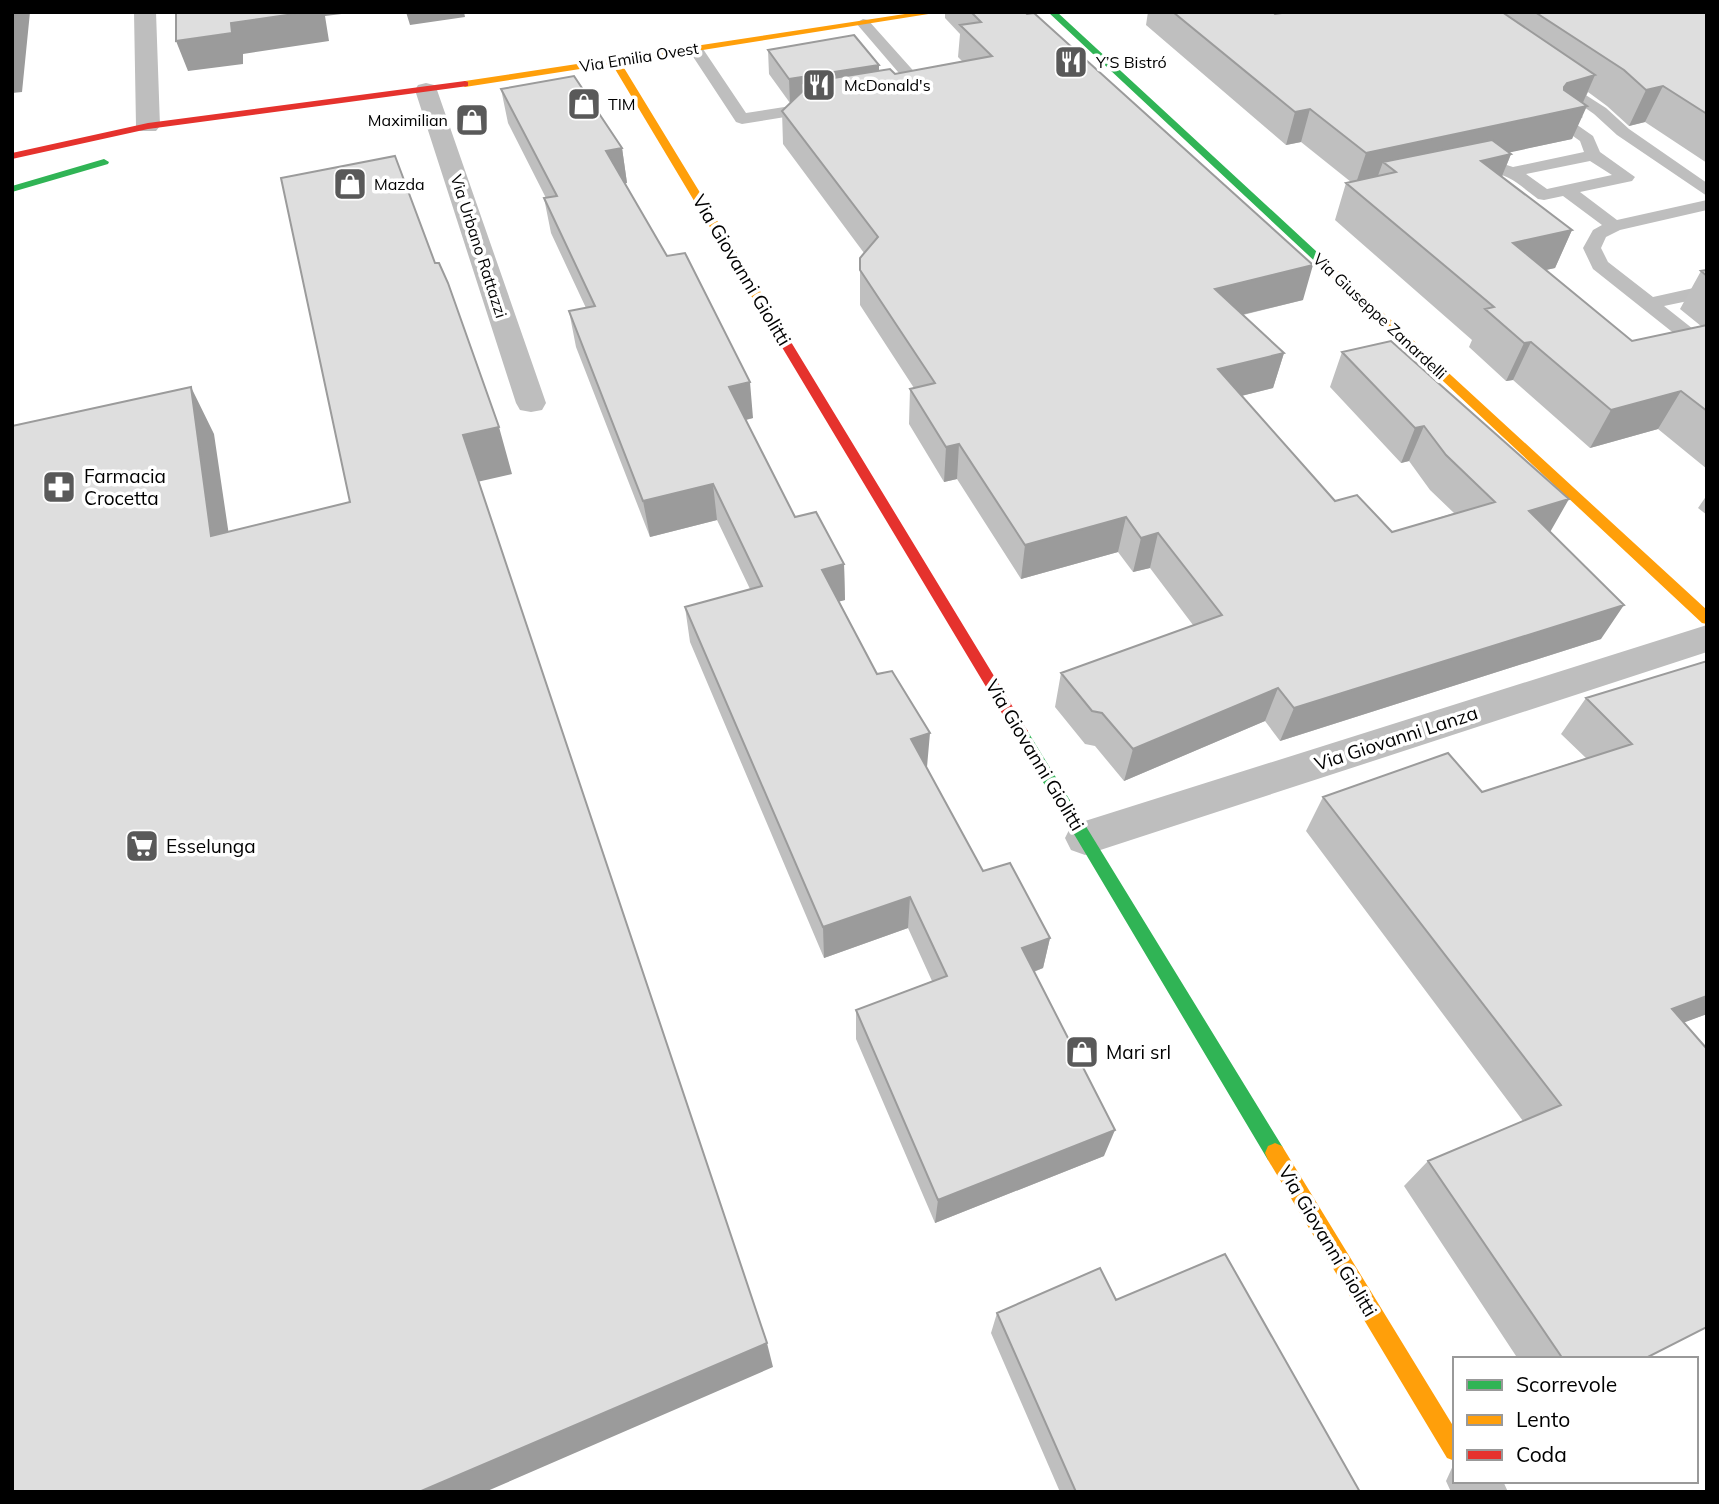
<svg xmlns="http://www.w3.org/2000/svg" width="1719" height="1504" viewBox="0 0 1719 1504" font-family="Mulish,sans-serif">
	<rect width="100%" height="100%" fill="#fff"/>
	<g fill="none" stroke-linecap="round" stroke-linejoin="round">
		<!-- lane -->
		<path fill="#bebebe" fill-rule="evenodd" d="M863 19 868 20 927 86 929 89 927 92 904 94 902 91 904 88 910 86 856 23Z
			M696 44 701 46 746 113 816 102 824 107 816 112 742 124 736 122 688 49Z
			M1556 76 1606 108 1629 129 1707 183V196L1617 135 1594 114 1551 84 1548 81Z
			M1575 112 1583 117 1573 122 1593 136 1600 152 1635 177 1632 181 1580 192 1617 220 1707 200V210L1620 230 1606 237 1601 248 1608 262 1653 297 1707 285V297L1664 306 1707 340V356L1700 354 1593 269 1583 248 1593 230 1602 225 1563 196 1544 200 1538 199C1512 180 1506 169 1472 175L1464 170 1466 166 1494 161 1513 167 1584 152 1580 141 1552 121 1554 118ZM1590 161 1612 175 1547 189 1526 174Z"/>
		<!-- street -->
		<path fill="#bebebe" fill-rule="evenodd" d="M134 12H156L160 126 156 131H140L136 126Z
			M426 83 434 85 437 90 546 403 542 410 531 412 520 410 516 403 415 90 418 85Z
			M1707 625V652L1085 855 1071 850 1065 838 1071 826 1085 821Z
			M1455 1461V1481H1503L1508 1492H1451L1446 1481Z"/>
		<!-- fast -->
		<path fill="#30b455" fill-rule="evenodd" d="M1048 12H1057L1330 264V268H1322Z
			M104 159 109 162 108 164 12 192V186Z
			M1020 725 1025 727 1282 1146 1285 1153 1282 1160 1275 1163 1268 1160 1015 735 1012 731 1015 727Z"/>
		<!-- slow -->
		<path fill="#ff9f0a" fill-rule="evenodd" d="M918 12H941L621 63 774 314 768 317 762 314 612 64 465 87 460 84 465 81Z
			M1322 264H1330L1707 610V624L1702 623 1322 268Z
			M1275 1143 1282 1146 1455 1429V1461L1447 1458 1268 1160 1265 1153 1268 1146Z"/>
		<!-- jam -->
		<path fill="#e5322d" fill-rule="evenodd" d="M465 81 468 82V86L148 129 12 159V153L148 123Z
			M768 311 774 314 1025 727 1028 731 1025 735H1015L762 314Z"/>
	</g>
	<!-- wall -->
	<path fill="#bfbfbf" d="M945 12H1025L1303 300 1243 315 1284 353 1273 388 1241 396 1335 501 1392 532 1454 513 1430 490 1409 461 1401 463 1330 387 1342 352 1550 532 1601 639 1280 741 1265 721 1124 781 1095 746 1085 744 1055 707 1061 673 1193 625 1150 568 1133 572 1118 552 1021 579 957 479 944 482 909 424 910 389 914 388 860 305V258L864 253 783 144 782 111 790 103 769 74 768 50 895 74 963 62 958 57 960 34 945 18Z
		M1148 12H1273L1275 14 1289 12H1707V163L1645 122 1629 126 1607 106 1588 92 1583 103 1572 139 1509 152 1511 154 1502 177 1572 230 1555 268 1546 270 1632 341 1701 326 1680 309 1701 271 1707 270V469L1658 429 1590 448 1513 380 1506 381 1469 347 1472 340 1335 220 1346 183 1351 182 1301 142 1286 145 1146 25Z
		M501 89 622 148 627 183H625L753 418 746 420 795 517 844 564 845 600 839 601 926 767 983 871 1050 938 1043 968 1034 972 1104 1156 935 1223 856 1039V1010L932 981 908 928 824 958 690 642 685 607 750 589 717 520 650 537 576 347 569 311 586 308 551 233 544 198H546L508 123Z
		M1707 495V515L1698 508Z
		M1707 661V1014L1684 1022 1644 1359H1518L1404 1186 1428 1161 1523 1121 1306 831 1323 797 1482 792 1586 758 1561 734 1586 698Z
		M1116 1300 1360 1492H1060L991 1333 997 1313Z"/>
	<!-- shaded-wall -->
	<path fill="#9b9b9b" d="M12 12H30L22 92 12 93Z
		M308 12H358L325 16 329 41 243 54V64L188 71 176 41 231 23Z
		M406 12H464L465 17 410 25Z
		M879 65V88L802 83 803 101 790 103 789 79Z
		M1595 75 1581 107 1587 106 1572 139 1395 177 1396 172 1383 162 1376 181 1355 186 1366 153 1564 87 1567 83Z
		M1663 86 1645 122 1629 126 1646 90Z
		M1310 109 1301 142 1286 145 1295 112Z
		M622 148 627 183 612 186 606 151Z
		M1511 154 1496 191 1481 161Z
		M1572 230 1555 268 1497 280 1513 243Z
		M1313 265 1303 300 1207 323 1215 289Z
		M1531 342 1513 380 1506 381 1524 343Z
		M1284 353 1273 388 1209 404 1218 369Z
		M750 382 753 418 732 423 729 387Z
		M191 387 214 434 236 583 211 536Z
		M1681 391 1658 429 1590 448 1611 410Z
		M1424 426 1409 461 1401 463 1415 428Z
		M499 427 512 474 477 482 463 435Z
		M959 444 957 479 944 482 946 447Z
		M713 484 717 520 650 537 643 501Z
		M1569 499 1549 534 1529 511Z
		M1126 517 1118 552 1021 579 1025 545Z
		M1158 533 1150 568 1133 572 1141 538Z
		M844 564 845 600 823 606 822 570Z
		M1624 605 1601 639 1280 741 1294 708Z
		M1278 688 1265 721 1124 781 1133 749Z
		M930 733 927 767 909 773 911 739Z
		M910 897 908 928 824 958 823 927Z
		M1050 938 1043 968 1016 978 1022 948Z
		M1707 996V1014L1640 1039 1672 1009Z
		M1115 1130 1104 1156 935 1223 938 1200Z
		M767 1343 773 1367 485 1492H419Z"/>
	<!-- building -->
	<path fill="#dedede" stroke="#9b9b9b" stroke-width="2" d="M176 12H308L231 23 232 33 176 41Z
		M971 12H1025L1027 14 1034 13 1313 265 1215 289 1284 353 1218 369 1335 501 1357 495 1392 532 1495 502 1446 455 1424 426 1415 428 1342 352 1391 341 1569 499 1529 511 1624 605 1294 708 1278 688 1133 749 1102 713 1092 711 1061 673 1222 615 1158 533 1141 538 1126 517 1025 545 959 444 946 447 910 389 935 383 860 270V258L878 237 782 111 809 85 802 83 890 69 895 74 992 56 960 25 981 22Z
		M1173 12H1273L1275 14 1289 12H1502L1595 75 1567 83 1564 87V90L1587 106 1366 153 1310 109 1295 112Z
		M1535 12H1707V114L1663 86 1646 90 1624 70Z
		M854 35 879 65 789 79 768 50Z
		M574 76 622 148 606 151 667 256 685 253 750 382 729 387 795 517 816 512 844 564 822 570 877 674 892 671 930 733 911 739 983 871 1010 863 1050 938 1022 948 1115 1130 938 1200 856 1010 947 976 910 897 823 927 685 607 762 586 713 484 643 501 569 311 595 306 544 198 557 196 501 89Z
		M1492 140 1511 154 1481 161 1572 230 1513 243 1632 341 1707 325V411L1681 391 1611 410 1531 342 1524 343 1485 309 1494 307 1346 183 1396 172 1383 162Z
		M395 156 435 263H439L448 283 499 427 463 435 767 1343 419 1492H12V426L191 387 211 536 350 502 281 178Z
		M1707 270V276L1701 271Z
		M1707 661V996L1672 1009 1707 1049V1327L1644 1359H1563L1428 1161 1561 1105 1323 797 1448 753 1482 792 1632 744 1586 698Z
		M1225 1254 1360 1492H1076L997 1313 1100 1268 1116 1300Z"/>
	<!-- icons -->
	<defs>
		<symbol id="restaurant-square" viewBox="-11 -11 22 22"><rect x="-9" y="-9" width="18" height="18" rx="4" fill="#595959" stroke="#fff"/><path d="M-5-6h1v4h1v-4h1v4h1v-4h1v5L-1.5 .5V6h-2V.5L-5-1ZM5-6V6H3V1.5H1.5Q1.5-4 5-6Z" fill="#fff"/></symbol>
		<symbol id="shop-square" viewBox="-11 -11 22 22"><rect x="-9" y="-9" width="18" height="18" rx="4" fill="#595959" stroke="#fff"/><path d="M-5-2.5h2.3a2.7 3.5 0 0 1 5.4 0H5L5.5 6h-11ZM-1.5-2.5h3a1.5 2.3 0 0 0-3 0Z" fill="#fff"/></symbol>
		<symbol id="pharmacy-square" viewBox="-11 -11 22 22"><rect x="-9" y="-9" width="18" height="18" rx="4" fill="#595959" stroke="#fff"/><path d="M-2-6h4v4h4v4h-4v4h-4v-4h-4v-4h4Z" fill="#fff"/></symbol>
		<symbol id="supermarket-square" viewBox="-11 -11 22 22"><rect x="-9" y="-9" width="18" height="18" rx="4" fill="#595959" stroke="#fff"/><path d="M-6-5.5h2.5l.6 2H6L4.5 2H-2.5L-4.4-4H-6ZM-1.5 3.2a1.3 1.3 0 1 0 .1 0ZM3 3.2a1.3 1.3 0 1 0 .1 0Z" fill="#fff"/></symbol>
	</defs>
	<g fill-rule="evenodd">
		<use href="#restaurant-square" x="1052" y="43" width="38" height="38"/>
		<use href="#restaurant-square" x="800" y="66" width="38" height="38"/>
		<use href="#shop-square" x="565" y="85" width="38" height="38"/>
		<use href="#shop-square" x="453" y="101" width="38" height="38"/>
		<use href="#shop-square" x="331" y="165" width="38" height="38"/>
		<use href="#pharmacy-square" x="40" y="468" width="38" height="38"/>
		<use href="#supermarket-square" x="123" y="827" width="38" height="38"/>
		<use href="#shop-square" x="1063" y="1033" width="38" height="38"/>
	</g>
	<g text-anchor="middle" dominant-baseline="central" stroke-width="7" stroke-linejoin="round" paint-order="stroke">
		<!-- far-street labels -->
		<g font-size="16" fill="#000" stroke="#fff">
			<text transform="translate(639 57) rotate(-9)">Via Emilia Ovest</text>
			<text transform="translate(479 246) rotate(72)">Via Urbano Rattazzi</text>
			<text transform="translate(1380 316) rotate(43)">Via Giuseppe Zanardelli</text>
		</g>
		<!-- far-poi labels -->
		<g font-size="16" fill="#000" stroke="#fff" text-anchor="start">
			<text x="1096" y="62">Y’S Bistró</text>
			<text x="844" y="85">McDonald's</text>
			<text x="608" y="104">TIM</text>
			<text x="448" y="120" text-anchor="end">Maximilian</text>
			<text x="374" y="184">Mazda</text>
		</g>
		<!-- street labels -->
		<g font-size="19" fill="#000" stroke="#fff">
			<text transform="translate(742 270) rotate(59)">Via Giovanni Giolitti</text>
			<text transform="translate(1396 738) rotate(-18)">Via Giovanni Lanza</text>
			<text transform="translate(1035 755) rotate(59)">Via Giovanni Giolitti</text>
			<text transform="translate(1328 1241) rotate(59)">Via Giovanni Giolitti</text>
		</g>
		<!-- poi labels -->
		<g font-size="19" fill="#000" stroke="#fff" text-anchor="start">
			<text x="84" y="476">Farmacia<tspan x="84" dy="22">Crocetta</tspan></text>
			<text x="166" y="846">Esselunga</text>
			<text x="1106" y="1052">Mari srl</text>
		</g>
	</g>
	<!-- border -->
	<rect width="1719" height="1504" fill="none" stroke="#000000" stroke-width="28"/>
	<!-- legend -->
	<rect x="1453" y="1357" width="245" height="126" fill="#ffffff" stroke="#999999" stroke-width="2"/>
	<rect x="1467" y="1380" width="35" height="10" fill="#30b455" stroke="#999999" stroke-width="2"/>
	<text x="1516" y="1392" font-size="21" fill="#000000">Scorrevole</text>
	<rect x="1467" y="1415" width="35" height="10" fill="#ff9f0a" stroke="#999999" stroke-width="2"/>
	<text x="1516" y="1427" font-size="21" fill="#000000">Lento</text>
	<rect x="1467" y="1450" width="35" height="10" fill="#e5322d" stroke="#999999" stroke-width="2"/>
	<text x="1516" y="1462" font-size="21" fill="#000000">Coda</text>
</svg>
